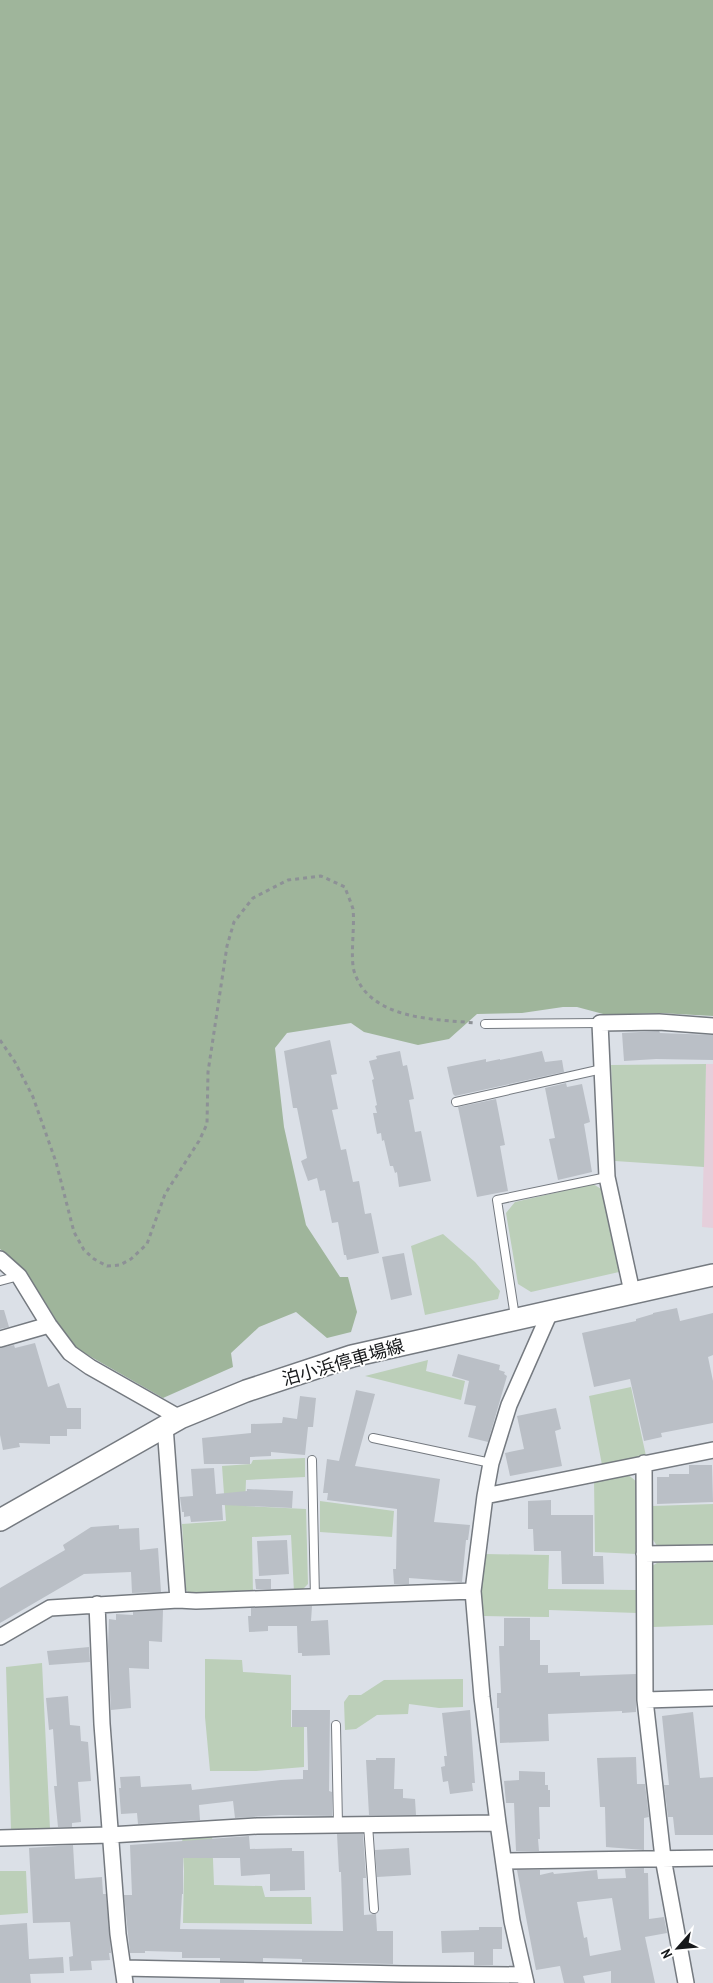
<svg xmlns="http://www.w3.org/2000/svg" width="713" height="1983" viewBox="0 0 713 1983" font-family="'Archivo Narrow','Noto Sans JP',sans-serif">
	<rect width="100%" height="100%" fill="#dbe0e7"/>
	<!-- education -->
	<path fill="#e5cfdb" d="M706 1064H713V1228L702 1227Z"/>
	<!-- green -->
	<path fill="#bccfb9" d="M706 1064 704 1167 615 1161 611 1065Z
		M593 1184 603 1190 619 1272 531 1292 518 1284 506 1213 515 1202Z
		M443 1234 475 1262 500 1291 498 1299 425 1315 411 1246Z
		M428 1360 426 1371 465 1381 461 1400 365 1376Z
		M631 1387 646 1456 602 1465 589 1396Z
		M305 1458V1477L246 1480 245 1506 306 1509 308 1584 299 1593 294 1592 291 1535 252 1537 253 1594 192 1596 186 1590 182 1524 226 1521 222 1466 251 1464 253 1460Z
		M626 1473 637 1482 636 1554 595 1552 594 1479Z
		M320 1501 394 1511 392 1537 320 1532Z
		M713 1504V1544L657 1546 652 1538V1506Z
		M484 1554 549 1555 548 1589 637 1590V1613L549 1610V1617L483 1616 480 1589Z
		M713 1562V1625L653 1627 652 1566 657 1563Z
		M205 1659 242 1660 243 1672 291 1675V1727H304V1767L256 1771H210L205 1717Z
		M42 1663 50 1829 11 1830 6 1667Z
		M463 1679V1707L439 1708 409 1704 408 1714 377 1715 356 1729 345 1730 344 1702 349 1695H361L384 1680Z
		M212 1834 214 1885 262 1886 265 1897H311L312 1924 183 1923 184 1871 182 1835Z
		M0 1871H26L28 1913 0 1915Z"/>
	<!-- forest -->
	<path fill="#9fb59b" d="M0 0H713V1016L660 1013 607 1015 577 1007H563L522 1013 477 1014 449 1039 418 1045 364 1032 351 1023 287 1033 275 1048 284 1127 306 1225 340 1277H348L357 1312 351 1332 327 1338 296 1312 259 1327 231 1353 233 1367 163 1398 79 1350 70 1342C49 1311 31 1271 0 1249Z"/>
	<!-- building -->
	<path fill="#babfc6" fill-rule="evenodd" d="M659 1031 660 1033 713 1035V1060L656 1059 624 1061 622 1033Z
		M330 1040 337 1074 331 1075 338 1109 332 1110 341 1150 346 1149 353 1182 359 1181 365 1214 371 1213 379 1253 347 1260 346 1255H344L338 1222 332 1223 325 1190 320 1191 317 1178 308 1181 301 1161 307 1158 297 1108H293L284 1051Z
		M400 1051 403 1066 407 1065 414 1099 409 1100 415 1132 421 1131 431 1181 399 1187 397 1172 395 1173 393 1166H390L384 1140 382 1141 381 1133 377 1134 373 1113H377L375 1106 377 1105 372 1080 374 1079 369 1061 377 1059 376 1056Z
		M542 1051 545 1062 562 1060 564 1072 455 1096 453 1094 447 1067 486 1059V1062L500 1059V1060Z
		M566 1083 567 1087 582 1084 590 1122 584 1124 592 1172 558 1180 549 1139 555 1138 545 1088Z
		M496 1099 505 1145 500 1146 508 1191 477 1197 458 1107Z
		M404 1253 412 1295 391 1300 382 1257Z
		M677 1308 680 1321 713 1313V1355L708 1357 713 1381V1423L661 1433 662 1437 644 1441 630 1379 594 1387 582 1333 636 1321V1319L653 1314V1313Z
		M0 1310H4L9 1327 0 1329Z
		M35 1343 48 1387 59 1383 67 1408H81V1429H67V1436H50V1444L19 1443 20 1447 3 1450 0 1435V1348L14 1345 15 1348Z
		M458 1354 500 1365 499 1370 505 1372 504 1374 507 1376 488 1442 468 1437 476 1406 464 1404 469 1381 452 1376Z
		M356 1390 375 1394 355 1466 440 1479 434 1522 470 1525 468 1540H466L462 1582 409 1578V1584H394L393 1569H396L397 1509 327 1500 328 1493H323L327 1459 339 1461Z
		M300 1396 316 1398 313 1427H308L305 1455 271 1452V1456L250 1457V1464H204L202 1438 251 1433V1424L282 1423 283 1417 297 1419Z
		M556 1408 561 1429 555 1431 562 1466 510 1476 505 1453 524 1449 517 1416Z
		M689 1465H712L713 1502 657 1504V1477H669V1474H689Z
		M214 1468 216 1494 247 1491V1489L293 1491 292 1508 222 1505 223 1520 191 1522 190 1516 184 1517V1512H182L180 1497 193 1496 191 1469Z
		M551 1500V1515H593V1556H603L604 1584H562L561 1551H534L533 1529H528V1501Z
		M119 1525V1529L139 1528 140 1550 158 1548 161 1592 132 1593 131 1572 84 1574 0 1623V1588L65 1550 63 1545 91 1527Z
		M287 1540 289 1574 259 1576 257 1541Z
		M255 1579H271V1589H256Z
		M312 1606 311 1621 328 1620 330 1655 302 1656V1653H298L297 1626H268V1631L249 1632 248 1616H251V1608Z
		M163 1610 162 1642 149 1641V1669L129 1668 131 1708 111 1710 108 1646 109 1619 116 1620V1614L133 1615V1612Z
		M504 1618H530V1640H540V1665H548V1673L580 1672V1676L636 1674V1712L622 1713V1711L548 1714 549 1741 500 1743 499 1708H497V1693H501L499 1646H504Z
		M89 1647 90 1662 49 1665 47 1651Z
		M68 1696 70 1725 80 1726 81 1741 88 1742 91 1781 78 1782 81 1822 72 1823V1827H58L54 1786H57L53 1729 49 1730 46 1698Z
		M292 1710H330L329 1791 332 1792V1816L281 1815 235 1818 233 1801 199 1805 200 1820 138 1824 137 1813 121 1814 119 1788H121L120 1777 140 1776 141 1787 191 1784 192 1790 281 1780 303 1779V1770H308L307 1727H292Z
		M470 1710 475 1783H472L473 1791 450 1794 448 1781 443 1782 441 1767 445 1766 444 1756H447L442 1713Z
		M693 1712 700 1778 713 1777V1835H675L673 1817H668L664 1785H669L662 1716Z
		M636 1757 637 1784H645L649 1817 644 1818V1850L606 1847 605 1807H600L597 1758Z
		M376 1758H395L394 1789H403V1798L415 1799 416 1815H369L366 1760H376Z
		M519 1771 545 1772V1785H548V1790H550V1807H539L540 1839H538L539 1851H516L514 1803H506L504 1781 519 1780Z
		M337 1834H363L366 1878H363L364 1915 376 1914 377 1931H393V1964L302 1962V1959L263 1958V1962L220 1961V1958H182V1952L145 1951V1953H130L124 1895H132L130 1845 249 1836 250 1849 292 1848V1851H304L305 1890 270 1891V1874L241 1876 240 1858H183V1894H182L180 1929 343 1931 341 1872H339Z
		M73 1845 75 1879 102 1877 103 1894H106L111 1953H109L110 1960 91 1961 92 1970 70 1971 69 1957 73 1956 70 1922 33 1923 29 1848Z
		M409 1848 411 1875 377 1877 375 1850Z
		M644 1868V1873H648L649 1919 664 1917 667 1933 645 1937 655 1983H611V1971L583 1976 585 1983H564L560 1966 536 1970 517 1870H540V1875L553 1872 554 1874 597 1870 598 1879 626 1878 625 1869ZM612 1898 621 1950 590 1956 587 1937 584 1938 577 1902Z
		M27 1923 29 1959 63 1957 64 1973 30 1974 31 1983H0V1925Z
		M479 1927H502V1949H493V1965H474V1952L442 1953 441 1931 479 1930Z
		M220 1979 244 1980V1983H220Z"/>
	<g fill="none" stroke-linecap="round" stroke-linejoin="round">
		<defs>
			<path id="lane" d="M485 1024 600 1023
				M456 1102 602 1069
				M0 1281 19 1276
				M515 1317 497 1200 607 1177
				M373 1438 491 1463
				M312 1460 315 1598
				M336 1725 338 1825
				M368 1825 374 1909"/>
			<path id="street" d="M0 1259 19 1276 49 1325 70 1353 90 1367 180 1418
				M632 1292 607 1177 600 1023 659 1022 713 1026
				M0 1339 49 1325
				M165 1426 178 1600
				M644 1463 645 1700 663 1858 686 1983
				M485 1496 713 1450
				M644 1554 713 1553
				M97 1604 102 1724 118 1934 125 1983
				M0 1637 50 1608 178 1600 196 1601 473 1591
				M645 1700 713 1698
				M0 1838 110 1835 257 1826 498 1823
				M504 1861 713 1858
				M123 1968 402 1974 524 1975
				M526 1983 512 1921 498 1823 482 1697 473 1591 485 1496 491 1463 509 1405 551 1310"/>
			<path id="secondary" d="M0 1520 180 1418 246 1391 352 1356 713 1275"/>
		</defs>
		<!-- lane casing -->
		<use href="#lane" stroke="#757a80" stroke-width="10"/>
		<!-- street casing -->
		<use href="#street" stroke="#757a80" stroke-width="18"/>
		<!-- secondary casing -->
		<use href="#secondary" stroke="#757a80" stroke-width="24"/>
		<!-- path -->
		<path stroke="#8d9196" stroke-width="3" stroke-dasharray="4 4" stroke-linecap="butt" d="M0 1040 15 1062 33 1097 56 1162 74 1232 84 1250 94 1259 107 1266 120 1265 131 1259 147 1244 165 1194 199 1141 207 1124 208 1072 227 946 234 922 253 898 288 880 321 876 345 887C347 894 351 902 353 909 355 926 350 956 354 971 369 1020 434 1019 475 1023"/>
		<!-- lane -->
		<use href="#lane" stroke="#fff" stroke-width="8"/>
		<!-- street -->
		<use href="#street" stroke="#fff" stroke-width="15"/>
		<!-- secondary -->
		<use href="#secondary" stroke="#fff" stroke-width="21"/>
	</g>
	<g text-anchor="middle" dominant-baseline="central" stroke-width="4" stroke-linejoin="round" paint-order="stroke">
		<!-- street labels -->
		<g font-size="18" fill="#16181a" stroke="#fff">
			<text transform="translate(343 1362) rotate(-16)">泊小浜停車場線</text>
		</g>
	</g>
	<!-- north arrow -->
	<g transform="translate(678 1948) rotate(243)" stroke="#ffffff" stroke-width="4" paint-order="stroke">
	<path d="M0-4L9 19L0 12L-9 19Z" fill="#16181a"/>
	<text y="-8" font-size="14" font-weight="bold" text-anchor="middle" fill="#16181a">N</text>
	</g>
</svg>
